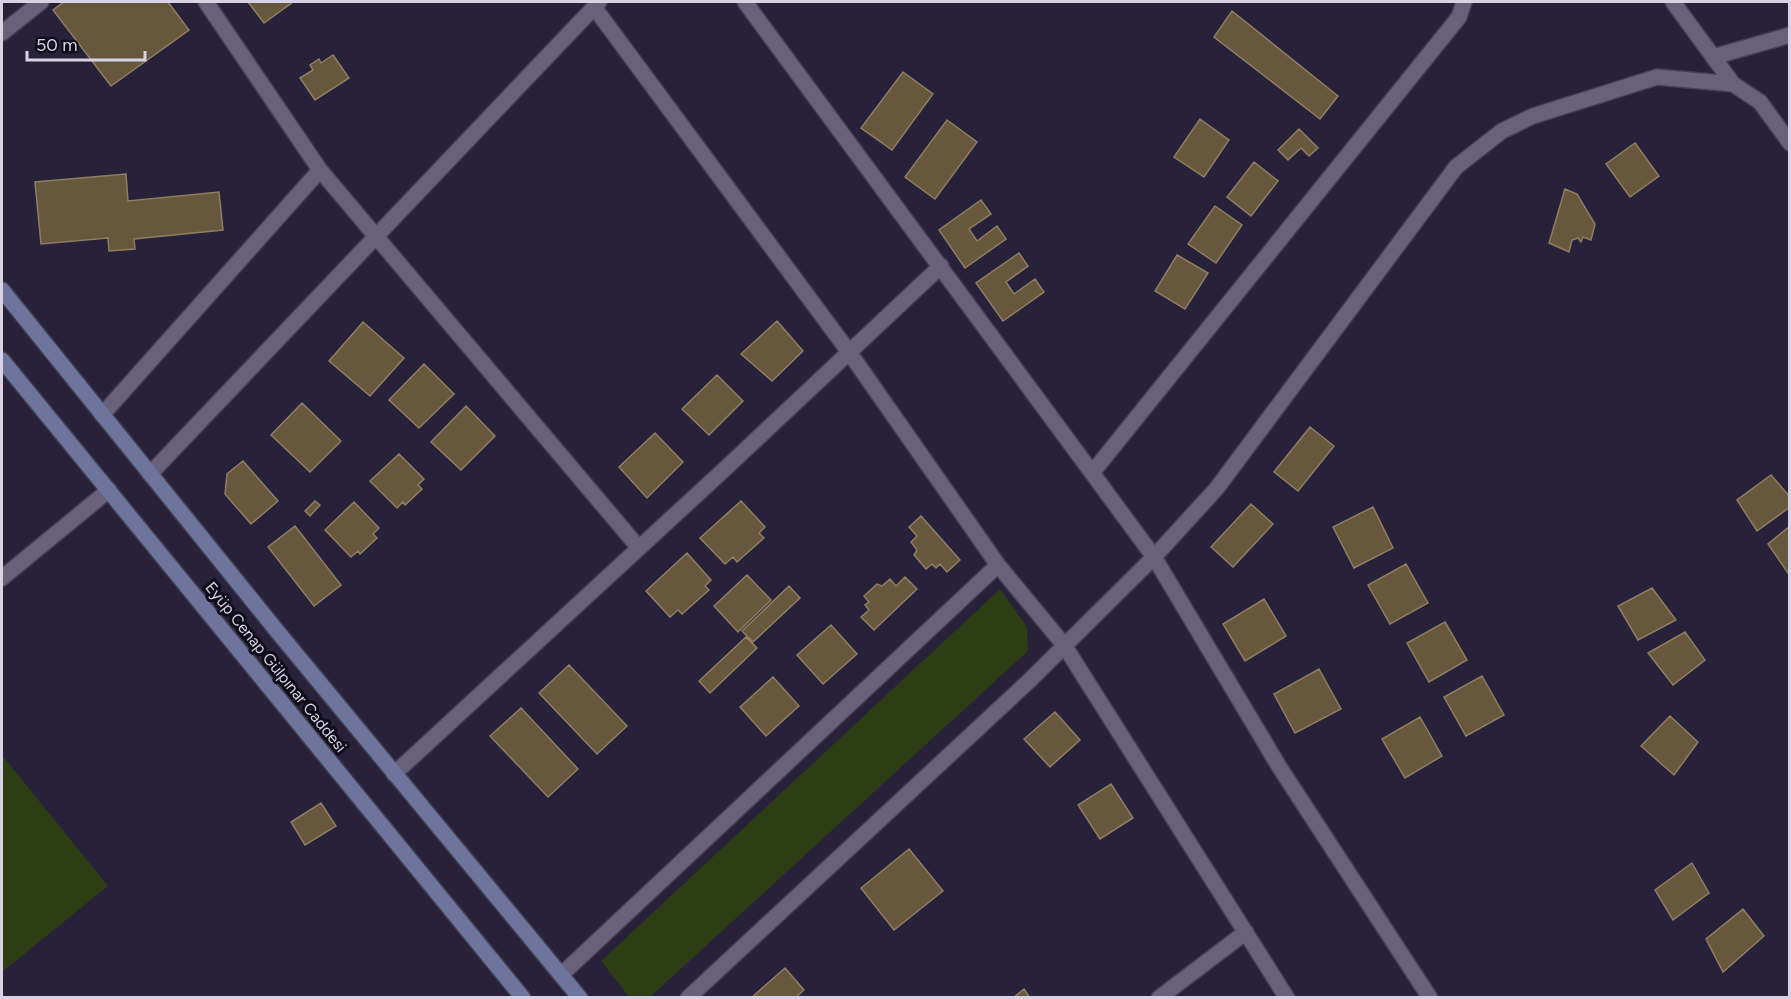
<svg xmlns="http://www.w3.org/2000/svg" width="1791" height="999" viewBox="0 0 1791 999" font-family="Figtree,sans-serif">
	<rect width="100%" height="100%" fill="#272139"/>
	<!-- green -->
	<path fill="#2d3d14" d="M1000 589 1027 627 1028 651 650 997H629L601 961Z
		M2 755 108 886 2 972Z"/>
	<!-- building -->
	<path fill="#67573d" stroke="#907e63" stroke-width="1.5" d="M64 2H168L189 30 111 86 53 10Z
		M248 2H293L264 23Z
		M1232 11 1338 96 1320 119 1214 37Z
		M333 55 349 78 315 100 300 78 313 70 310 65 319 59 321 63Z
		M903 72 933 94 892 150 861 128Z
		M1200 119 1229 140 1204 177 1174 157Z
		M947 120 977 142 935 199 905 177Z
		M1299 129 1318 148 1309 156 1301 148 1288 160 1278 150Z
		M1635 143 1659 176 1630 197 1606 164Z
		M1254 162 1278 181 1251 216 1227 197Z
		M126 174 128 201 219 192 223 230 134 239 135 249 109 251 108 238 41 244 35 182Z
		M1565 189 1577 194 1595 224 1591 240 1583 237 1581 242 1578 238 1572 240 1569 252 1549 243Z
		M981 200 991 214 969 229 977 241 997 226 1006 239 965 268 939 230Z
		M1215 206 1242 225 1216 263 1188 244Z
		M1019 253 1028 266 1006 282 1014 294 1035 279 1044 292 1003 321 976 283Z
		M1177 255 1208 273 1185 309 1155 291Z
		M777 321 803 351 772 381 741 354Z
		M363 322 404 358 370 396 329 361Z
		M424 364 454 394 419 428 389 400Z
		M717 375 743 401 709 435 682 409Z
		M302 403 341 441 310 472 271 435Z
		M466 406 495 436 461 470 431 442Z
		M1310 427 1334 446 1298 491 1274 472Z
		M655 433 683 462 647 498 619 467Z
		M399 454 424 479 418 485 422 489 405 505 403 502 397 508 370 481Z
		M243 461 278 501 251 524 225 494 227 474Z
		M1771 475 1790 497V507L1757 531 1737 500Z
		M315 501 320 505 310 516 305 511Z
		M741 501 765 527 759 533 764 538 737 562 733 557 725 564 700 538Z
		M354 502 379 528 373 534 377 538 360 554 358 551 351 557 325 530Z
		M1251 504 1273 524 1233 567 1211 547Z
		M1373 507 1393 548 1354 568 1333 527Z
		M921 516 960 560 947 572 940 564 936 568 932 564 926 569 914 555 917 550 911 542 917 536 909 527Z
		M295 526 341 585 314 606 268 547Z
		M1790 526V572L1788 573 1768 544Z
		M687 553 711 580 705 586 709 590 682 614 678 610 670 617 646 591Z
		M1406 564 1428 603 1390 624 1368 585Z
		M747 575 771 600 738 632 714 606Z
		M905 577 917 589 874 630 861 617 869 610 865 605 869 602 864 596 877 584 882 586 890 579 896 586Z
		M789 586 800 598 753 642 742 631Z
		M1652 588 1676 620 1638 640 1618 606Z
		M1264 599 1286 636 1245 661 1223 624Z
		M1445 622 1467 660 1429 682 1407 643Z
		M831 625 857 654 823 684 797 655Z
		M1685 632 1705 660 1673 685 1648 653Z
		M746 637 757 648 710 693 699 681Z
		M569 665 627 726 597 754 539 693Z
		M1319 669 1341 709 1295 733 1274 694Z
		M1482 676 1504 715 1466 736 1444 697Z
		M773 677 799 706 766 736 740 707Z
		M521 708 578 769 548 797 490 736Z
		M1055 712 1080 740 1050 767 1024 739Z
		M1670 716 1698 742 1674 775 1641 746Z
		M1420 717 1442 756 1405 778 1382 739Z
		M1111 784 1133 818 1100 839 1078 805Z
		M321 803 336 826 305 845 291 822Z
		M909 849 943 891 894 930 861 888Z
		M1692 863 1709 893 1673 920 1655 890Z
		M1743 909 1764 936 1723 972 1706 939Z
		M785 968 804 990 795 998H751Z
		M1024 989 1030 998H1013Z"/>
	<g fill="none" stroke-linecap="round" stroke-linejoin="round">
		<defs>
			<path id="street" d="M206 2 320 170 639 548
				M745 2 1154 557 1280 768 1430 998
				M1673 2 1733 84
				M594 7 849 352 998 565 1064 645 1287 998
				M2 33 41 2
				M1713 57 1790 35
				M102 415 320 170
				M1092 473 1459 17 1464 2
				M150 474 599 2
				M2 578 109 490
				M394 774 728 466 941 266
				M561 975 998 565
				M688 998 1029 681 1154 557 1217 488 1456 167 1502 131 1533 116 1657 77 1733 84 1760 102 1790 143
				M1159 998 1246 932"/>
			<path id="secondary" d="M2 290 277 631 580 998
				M2 360 523 998"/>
		</defs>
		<!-- street casing -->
		<use href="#street" stroke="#443e53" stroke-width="18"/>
		<!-- secondary casing -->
		<use href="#secondary" stroke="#443e53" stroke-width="18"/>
		<!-- street -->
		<use href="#street" stroke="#67617c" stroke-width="15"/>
		<!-- secondary -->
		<use href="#secondary" stroke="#6e759c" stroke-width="15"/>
	</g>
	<g text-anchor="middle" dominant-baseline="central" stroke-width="6" stroke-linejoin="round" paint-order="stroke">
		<!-- street labels -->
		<g font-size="16" fill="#d7d3e4" stroke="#0f0d17">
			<text transform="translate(276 667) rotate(51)">Eyüp Cenap Gülpınar Caddesi</text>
		</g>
	</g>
	<!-- border -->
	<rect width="1791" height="999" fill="none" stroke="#d7d3e4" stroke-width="6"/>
	<!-- scale -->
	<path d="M27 51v9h118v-9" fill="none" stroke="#d7d3e4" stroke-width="3"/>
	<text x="36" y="51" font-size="18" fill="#d7d3e4" stroke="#0f0d17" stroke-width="4.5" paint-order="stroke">50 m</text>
</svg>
